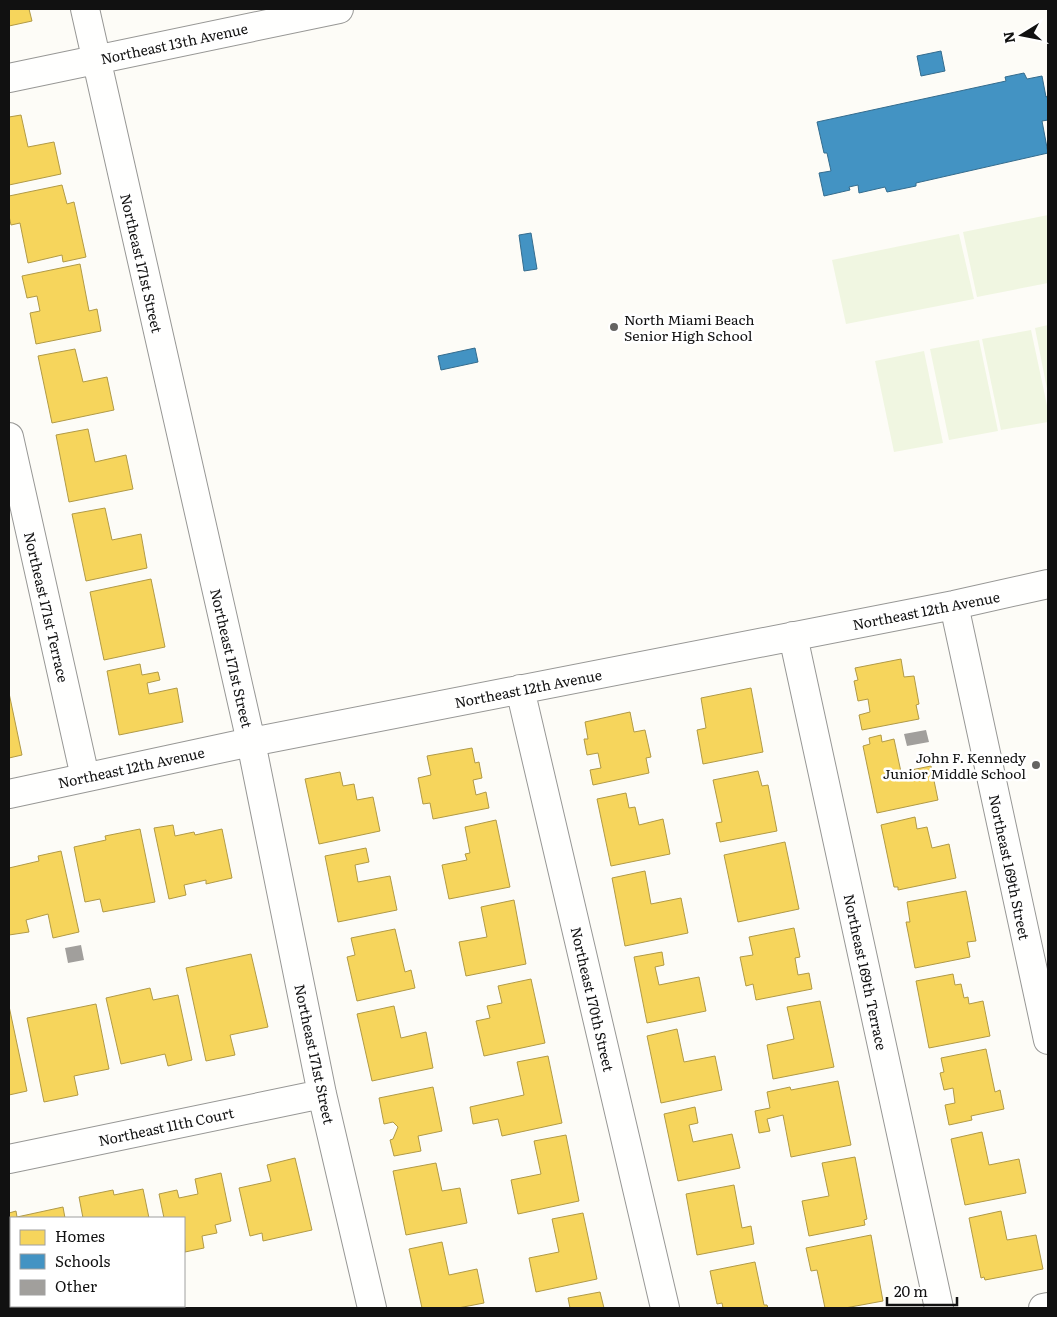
<svg xmlns="http://www.w3.org/2000/svg" width="1057" height="1317" viewBox="0 0 1057 1317" font-family="Literata,serif">
	<rect width="100%" height="100%" fill="#fdfcf7"/>
	<!-- pitch -->
	<path fill="#f0f6e1" d="M1048 215V283L977 297 963 232Z
		M959 234 974 299 846 324 832 260Z
		M1048 325V394L1035 328Z
		M1031 330 1048 410V422L1001 430 982 339Z
		M979 340 998 431 949 440 930 349Z
		M924 351 943 443 894 452 875 361Z"/>
	<!-- homes -->
	<path fill="#f6d55c" stroke="#b19a46" d="M9 9H29L32 21 9 26Z
		M21 115 28 147 54 142 61 174 9 185V117Z
		M62 185 67 204 74 202 86 257 63 262 62 255 28 263 20 223 11 225 9 216V196Z
		M80 264 89 311 97 309 101 331 36 344 30 313 40 311 37 296 27 298 22 276Z
		M75 349 83 382 107 377 114 410 52 423 38 356Z
		M88 429 95 462 126 455 133 489 69 502 56 435Z
		M105 508 112 540 141 534 147 568 86 581 72 514Z
		M151 579 165 647 104 660 90 592Z
		M901 659 904 677 914 676 919 704 916 705 919 719 862 730 859 715 870 712 868 699 858 701 854 681 858 680 855 668Z
		M140 664 142 675 158 672 160 680 147 683 149 694 177 688 183 722 119 735 107 671Z
		M751 688 763 752 703 764 697 730 706 728 701 698Z
		M9 693 22 755 9 758Z
		M630 712 634 732 645 730 651 757 646 758 649 773 593 785 590 770 601 768 598 753 587 755 584 739H588L585 722Z
		M881 735 882 742 894 739 901 772 931 766 938 800 877 813 863 746 870 744 869 738Z
		M472 748 475 763 479 762 482 778 473 780 476 795 486 792 489 808 433 819 430 803 423 804 418 778 431 775 427 756Z
		M758 771 762 786 768 785 777 831 720 842 716 823 722 822 713 780Z
		M340 772 343 786 354 784 357 800 373 797 380 831 319 844 305 779Z
		M626 793 629 808 635 807 639 825 663 819 670 854 611 866 597 799Z
		M915 817 917 829 927 827 932 848 949 844 956 878 898 890V887H894L881 825Z
		M496 820 510 887 449 899 442 865 467 860 465 854 470 853 465 827Z
		M173 825 175 836 194 832 195 835 222 829 232 878 206 884V880L184 885 186 895 169 899 154 828Z
		M140 829 155 902 103 912 100 899 85 902 74 847 106 840 105 836Z
		M785 842 799 909 738 922 724 855Z
		M366 848 369 862 355 865 358 882 390 876 397 910 338 922 325 856Z
		M61 851 79 932 53 938 48 914 26 920 29 932 9 935V868L39 861 38 856Z
		M645 871 651 904 681 898 688 933 625 946 612 878Z
		M966 891 976 941 967 942 970 957 915 968 906 922H910L907 902Z
		M514 900 526 964 466 976 459 942 487 937 481 907Z
		M794 928 800 957 795 958 798 975 809 973 812 989 756 1000 753 984 746 986 740 957 753 955 749 937Z
		M395 929 405 972 411 970 415 988 357 1001 347 957 355 955 351 938Z
		M662 952 664 965 655 967 659 985 699 977 706 1011 647 1023 634 957Z
		M251 954 268 1027 230 1035 235 1055 206 1061 186 968Z
		M953 974 955 985 961 984 964 998 968 997 969 1004 983 1001 990 1036 929 1048 916 981Z
		M531 979 545 1043 484 1056 476 1021 490 1018 487 1006 502 1003 498 986Z
		M150 988 153 1000 178 995 192 1060 168 1066 165 1054 121 1064 106 998Z
		M820 1001 834 1067 773 1079 767 1045 794 1039 787 1007Z
		M96 1004 109 1069 74 1076 78 1095 44 1102 27 1018Z
		M9 1006 27 1091 9 1095Z
		M394 1006 401 1038 426 1032 433 1068 372 1081 357 1014Z
		M677 1029 684 1062 715 1056 722 1090 661 1103 647 1036Z
		M986 1049 995 1092 1000 1090 1004 1109 971 1116 972 1120 949 1125 945 1105 955 1103 953 1088 944 1090 940 1073 944 1072 941 1058Z
		M548 1056 562 1123 502 1136 498 1119 473 1124 470 1107 524 1095 517 1062Z
		M838 1081 851 1145 791 1157 783 1115 767 1119 770 1131 759 1133 755 1111 770 1108 767 1092 790 1087 791 1090Z
		M433 1087 442 1131 418 1136 421 1151 394 1156 390 1140 393 1139 398 1127 393 1122 384 1124 379 1098Z
		M695 1107 698 1123 689 1125 693 1142 732 1134 740 1168 678 1181 664 1114Z
		M982 1132 989 1165 1019 1159 1026 1193 965 1205 951 1139Z
		M566 1135 579 1201 518 1214 511 1180 541 1174 534 1141Z
		M855 1157 867 1219 864 1220 865 1225 809 1236 802 1201 829 1196 822 1163Z
		M295 1158 312 1230 263 1241 262 1233 250 1236 239 1188 271 1181 267 1165Z
		M436 1163 442 1191 460 1188 467 1223 406 1235 393 1171Z
		M221 1173 231 1221 215 1225 217 1233 202 1236 204 1248 185 1252 184 1218H164L159 1194 177 1190 179 1198 198 1194 195 1179Z
		M734 1185 742 1228 751 1226 754 1244 697 1255 686 1194Z
		M143 1189 149 1218H83L79 1197 113 1190 114 1195Z
		M63 1207 65 1218H11V1286L9 1274V1213L16 1211 17 1217Z
		M1001 1211 1007 1240 1036 1235 1043 1269 985 1280 984 1277 981 1278 969 1218Z
		M583 1213 597 1279 536 1292 529 1258 559 1252 552 1219Z
		M871 1235 883 1301 845 1308H825L817 1270 811 1271 806 1248Z
		M442 1242 449 1275 477 1269 484 1303 458 1308H422L409 1249Z
		M755 1262 764 1305H767L768 1308H723L722 1303 717 1304 710 1271Z
		M600 1292 604 1308H570L568 1298Z"/>
	<!-- schools -->
	<path fill="#4393c3" stroke="#346c8e" d="M941 51 945 71 921 76 917 56Z
		M1024 73 1027 79 1042 76 1046 97 1048 96V120L1042 121 1048 153 916 183V186L887 192 885 187 859 193 858 185 849 187 850 190 824 196 819 173 831 171 827 153H824L817 122 1006 81 1005 77Z
		M531 233 537 269 524 271 519 235Z
		M475 348 478 362 441 370 438 356Z"/>
	<!-- building -->
	<path fill="#a19f9c" d="M926 730 929 742 907 746 904 734Z
		M81 945 84 960 68 963 65 948Z"/>
	<g fill="none" stroke-linecap="round" stroke-linejoin="round">
		<defs>
			<path id="minor" d="M85 9 251 742 322 1094 372 1308
				M9 78 339 9
				M9 437 85 777
				M954 605 1048 1040
				M793 636 939 1308
				M520 689 665 1308
				M9 794 251 742 954 605 1048 584
				M9 1159 322 1094
				M1043 1308 1048 1307"/>
		</defs>
		<!-- minor casing -->
		<use href="#minor" stroke="#979795" stroke-width="30"/>
		<!-- minor -->
		<use href="#minor" stroke="#fffffe" stroke-width="28"/>
	</g>
	<!-- markers -->
	<g fill="#646362" stroke="#fff" stroke-width="2">
		<circle cx="614" cy="327" r="5"/>
		<circle cx="1036" cy="765" r="5"/>
	</g>
	<g text-anchor="middle" dominant-baseline="central" stroke-width="5" stroke-linejoin="round" paint-order="stroke">
		<!-- street labels -->
		<g font-size="14" fill="#111" stroke="#fff">
			<text transform="translate(174 43) rotate(-12)">Northeast 13th Avenue</text>
			<text transform="translate(142 263) rotate(77)">Northeast 171st Street</text>
			<text transform="translate(47 607) rotate(77)">Northeast 171st Terrace</text>
			<text transform="translate(926 610) rotate(-11)">Northeast 12th Avenue</text>
			<text transform="translate(232 658) rotate(77)">Northeast 171st Street</text>
			<text transform="translate(528 688) rotate(-11)">Northeast 12th Avenue</text>
			<text transform="translate(131 767) rotate(-12)">Northeast 12th Avenue</text>
			<text transform="translate(1010 867) rotate(78)">Northeast 169th Street</text>
			<text transform="translate(866 972) rotate(78)">Northeast 169th Terrace</text>
			<text transform="translate(593 999) rotate(77)">Northeast 170th Street</text>
			<text transform="translate(315 1054) rotate(78)">Northeast 171st Street</text>
			<text transform="translate(166 1126) rotate(-12)">Northeast 11th Court</text>
		</g>
		<!-- poi labels -->
		<g font-size="14" fill="#111" stroke="#fff" text-anchor="start">
			<text x="624" y="319">North Miami Beach<tspan x="624" dy="16">Senior High School</tspan></text>
			<text x="1026" y="757" text-anchor="end">John F. Kennedy<tspan x="1026" dy="16">Junior Middle School</tspan></text>
		</g>
	</g>
	<!-- border -->
	<rect width="1057" height="1317" fill="none" stroke="#111111" stroke-width="20"/>
	<!-- legend -->
	<rect x="10" y="1217" width="175" height="90" fill="#ffffff" stroke="#a0a0a0"/>
	<rect x="20" y="1230" width="25" height="15" fill="#f6d55c" stroke="#a0a0a0"/>
	<text x="55" y="1242" font-size="15" fill="#111111">Homes</text>
	<rect x="20" y="1254" width="25" height="15" fill="#4393c3" stroke="#a0a0a0"/>
	<text x="55" y="1267" font-size="15" fill="#111111">Schools</text>
	<rect x="20" y="1280" width="25" height="15" fill="#a19f9c" stroke="#a0a0a0"/>
	<text x="55" y="1292" font-size="15" fill="#111111">Other</text>
	<!-- north arrow -->
	<g transform="translate(1022 35) rotate(260)" stroke="#ffffff" stroke-width="4" paint-order="stroke">
	<path d="M0-4L9 19L0 12L-9 19Z" fill="#111111"/>
	<text y="-8" font-size="14" font-weight="bold" text-anchor="middle" fill="#111111">N</text>
	</g>
	<!-- scale -->
	<path d="M887 1297v8h70v-8" fill="none" stroke="#111111" stroke-width="2.5"/>
	<text x="894" y="1297" font-size="15" fill="#111111" stroke="#ffffff" stroke-width="4" paint-order="stroke">20 m</text>
</svg>
